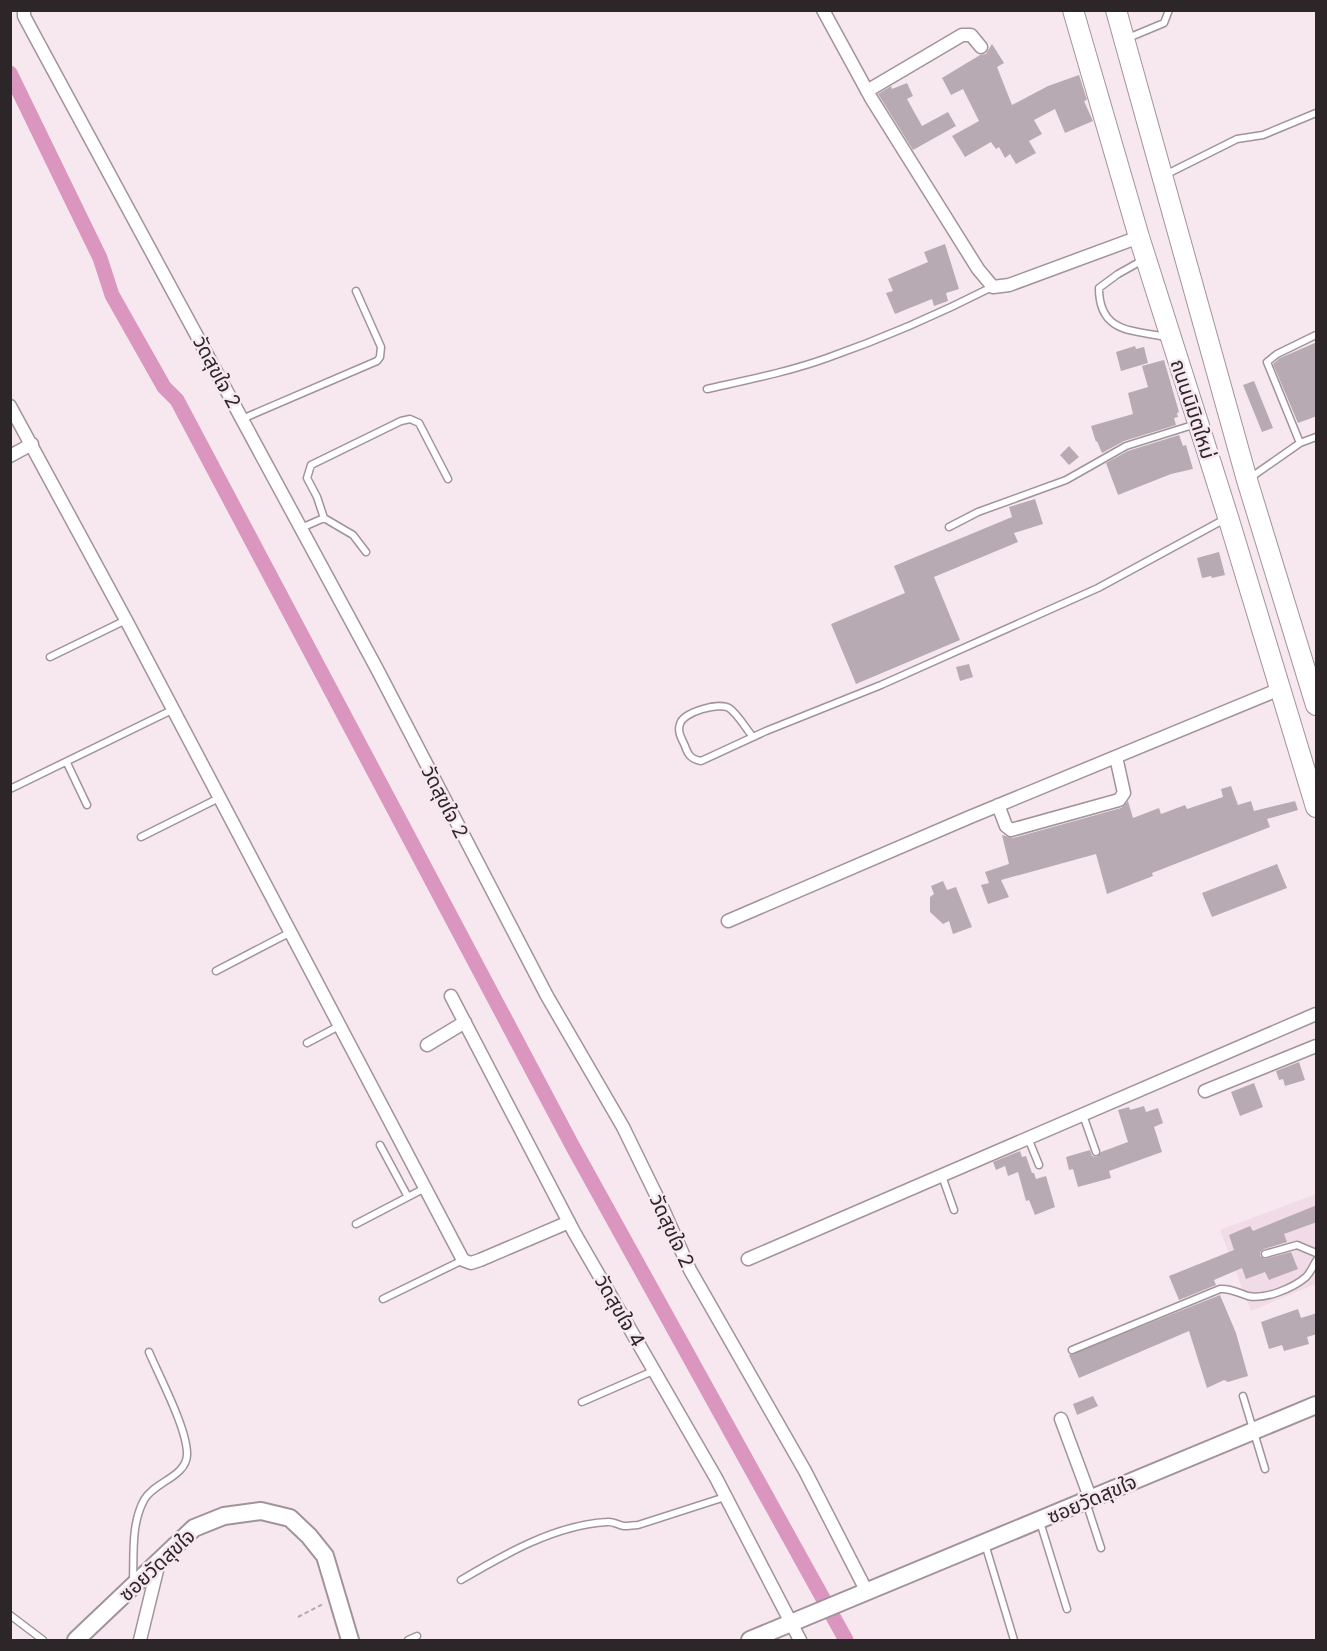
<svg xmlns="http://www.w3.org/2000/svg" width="1327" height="1651" viewBox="0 0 1327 1651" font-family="Inter,'Noto Sans Thai',sans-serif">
	<rect width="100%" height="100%" fill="#f7e8f0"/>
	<!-- built -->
	<path fill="#f1dbe7" d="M1316 1194V1284L1251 1311 1220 1230Z"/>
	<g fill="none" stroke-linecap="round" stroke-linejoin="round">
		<!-- canal -->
		<path stroke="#da96be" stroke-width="15" d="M10 73 100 258 112 295 164 387 177 400 573 1147 846 1640"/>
	</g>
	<!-- building -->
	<path fill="#b8aab2" d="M992 44 1004 63 997 67 1012 105 1048 86 1079 75 1087 100 1084 101 1093 121 1065 133 1055 109 1034 120 1042 134 1029 141 1036 153 1016 164 1010 154 1005 158 999 147 996 149 991 142 965 157 952 136 979 121 963 89 951 95 942 78 980 55 986 54Z
		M907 83 913 96 907 99 922 126 948 112 956 126 913 150 878 94 891 86 892 89Z
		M945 244 959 289 946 293 948 301 934 306 932 299 895 314 886 293 893 291 888 279 928 262 924 252Z
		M1317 342V416L1298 423 1273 364 1280 358Z
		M1135 346 1136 349 1144 347 1148 363 1121 371 1116 352Z
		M1164 360 1179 412 1177 413 1178 417 1174 418 1176 425 1124 441 1102 453 1097 441 1096 442 1091 426 1133 414 1128 393 1148 387 1142 366Z
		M1254 381 1273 428 1262 432 1243 385Z
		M1179 435 1183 446 1186 445 1193 469 1171 474 1118 495 1106 463 1128 451Z
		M1069 446 1079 457 1069 465 1060 455Z
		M1035 499 1043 524 1014 533 1018 542 934 577 960 640 856 684 831 624 905 593 894 566 1012 517 1009 507Z
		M1219 552 1225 575 1212 578 1211 576 1202 578 1197 558Z
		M969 664 973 677 960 681 956 667Z
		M1231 786 1238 805 1251 801 1254 811 1295 801 1298 810 1267 819 1270 827 1152 873 1153 876 1107 894 1096 854 1001 880 1009 897 988 904 981 885 989 883 985 872 1009 864 1002 835 1013 838 1121 808 1128 801 1133 818 1159 808 1161 814 1185 805 1187 809 1223 797 1221 789Z
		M1277 864 1287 888 1212 917 1202 893Z
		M943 881 947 890 956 887 972 927 953 934 949 921 943 924 930 912V897L934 894 931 886Z
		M1299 1062 1305 1080 1285 1086 1283 1079 1279 1080 1276 1071Z
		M1254 1083 1263 1107 1240 1116 1231 1092Z
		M1144 1106 1146 1112 1158 1108 1163 1123 1154 1127 1162 1152 1109 1171 1111 1178 1078 1187 1073 1169 1069 1170 1066 1157 1090 1150 1092 1156 1097 1157 1101 1152 1128 1142 1118 1110 1129 1107 1130 1110Z
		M1020 1151 1022 1157 1026 1156 1032 1173H1034L1036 1179 1046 1176 1055 1207 1035 1215 1029 1200 1026 1201 1018 1172 1008 1176 1005 1166 996 1170 993 1162Z
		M1317 1205V1222L1284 1234 1287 1242 1264 1249 1260 1252V1256L1264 1259 1291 1252 1298 1269 1269 1280 1265 1272 1246 1279 1242 1268 1214 1280 1216 1285 1179 1300 1169 1276 1234 1250 1229 1235 1250 1226 1253 1231Z
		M1220 1295 1236 1333 1248 1376 1228 1382 1224 1380 1207 1388 1189 1331 1079 1378 1069 1355Z
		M1298 1309 1301 1318 1317 1313V1334L1307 1337 1309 1344 1284 1351 1282 1345 1269 1349 1261 1322Z
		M1093 1396 1098 1406 1077 1415 1073 1404Z"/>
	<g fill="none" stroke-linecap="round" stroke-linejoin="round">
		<defs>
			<path id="service" d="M1128 38 1164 23 1169 10
				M1165 175 1237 139 1263 135 1316 113
				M1143 260 1118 274 1099 288C1099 333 1132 330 1166 337
				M707 389C747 380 788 372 827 358 884 338 939 314 992 287
				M242 419 377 361 380 357 381 347 356 291
				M1300 443 1267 362 1277 354 1316 335
				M1250 478 1300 443 1316 437
				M324 518 353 535 366 552
				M949 527 978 512 1066 480 1126 446 1196 424
				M301 528 324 518 317 497 307 478 311 465 401 421 410 419 419 423 448 479
				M50 657 126 620
				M753 737C746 729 738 714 729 708 719 702 683 712 680 724 677 732 682 739 685 746 688 755 691 759 701 761L766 731 881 685 1098 588 1225 519
				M67 763 87 805
				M10 789 172 710
				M141 837 219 798
				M216 971 289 933
				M307 1043 339 1026
				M1083 1115 1096 1152
				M1028 1138 1039 1165
				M380 1145 408 1197
				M942 1176 954 1210
				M356 1224 425 1188
				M1265 1254 1297 1245 1316 1253
				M383 1299 463 1260
				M1072 1350 1220 1289C1231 1288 1238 1293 1248 1296 1265 1300 1293 1288 1306 1277 1311 1272 1313 1266 1316 1261
				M1243 1396 1265 1469
				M582 1402 653 1371
				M1086 1502 1101 1548
				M1040 1522 1067 1609
				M985 1544 1014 1640
				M461 1580C505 1554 555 1525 607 1522 613 1521 618 1525 624 1526 629 1526 634 1525 638 1525L725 1497
				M133 1581C134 1554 131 1524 144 1500 154 1482 186 1477 187 1455 188 1430 159 1376 149 1352
				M10 1615 43 1640
				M408 1640 417 1636"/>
			<path id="minor" d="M24 10V16L32 31 377 669 547 996 623 1127 662 1207 690 1270 805 1471 867 1592
				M823 10 871 98 978 269 993 287 1009 285 1139 237
				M867 91 962 35H971L981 47
				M10 406 126 620 463 1260 471 1263 480 1260 569 1222
				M10 456 32 444
				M998 805 1006 826 1011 830 1119 800 1124 793 1116 757
				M728 921 970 817 1280 689
				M451 996 574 1232 716 1478 800 1640
				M427 1045 465 1022
				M1205 1091 1316 1046
				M748 1259 1316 1014
				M1061 1419 1091 1500
				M140 1640 159 1562"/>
			<path id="tertiary" d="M76 1640 194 1528 224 1516 261 1511 290 1518 309 1536 325 1556 350 1640
				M750 1640 1316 1405"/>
			<path id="primary" d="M1073 10 1139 237 1228 517 1316 807
				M1116 10 1247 480 1316 705"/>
		</defs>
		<!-- service casing -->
		<use href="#service" stroke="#a1939b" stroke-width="9"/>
		<!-- minor casing -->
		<use href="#minor" stroke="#a1939b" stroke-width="15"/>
		<!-- tertiary casing -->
		<use href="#tertiary" stroke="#a1939b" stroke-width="20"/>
		<!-- primary casing -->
		<use href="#primary" stroke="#a1939b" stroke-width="22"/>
		<!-- path -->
		<path stroke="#b5a9b0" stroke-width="2" stroke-dasharray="4.5 3" stroke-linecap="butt" d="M298 1617 323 1604"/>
		<!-- service -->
		<use href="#service" stroke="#fff" stroke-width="6"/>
		<!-- minor -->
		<use href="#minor" stroke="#fff" stroke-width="12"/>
		<!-- tertiary -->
		<use href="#tertiary" stroke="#fff" stroke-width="16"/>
		<!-- primary -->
		<use href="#primary" stroke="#fff" stroke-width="20"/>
	</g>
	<g text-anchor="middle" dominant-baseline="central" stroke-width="5" stroke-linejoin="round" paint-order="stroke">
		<!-- street labels -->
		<g font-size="20" fill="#2c2629" stroke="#f7e8f0">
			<text transform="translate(217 372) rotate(62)">วัดสุขใจ 2</text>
			<text transform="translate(1193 409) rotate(72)">ถนนนิมิตใหม่</text>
			<text transform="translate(445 802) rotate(63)">วัดสุขใจ 2</text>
			<text transform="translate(672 1231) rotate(65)">วัดสุขใจ 2</text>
			<text transform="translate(620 1311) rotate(60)">วัดสุขใจ 4</text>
			<text transform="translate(1092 1499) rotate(-23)">ซอยวัดสุขใจ</text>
			<text transform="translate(157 1565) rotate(-43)">ซอยวัดสุขใจ</text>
		</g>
	</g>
	<!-- border -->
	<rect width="1327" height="1651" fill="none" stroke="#2c2629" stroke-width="24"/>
</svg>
